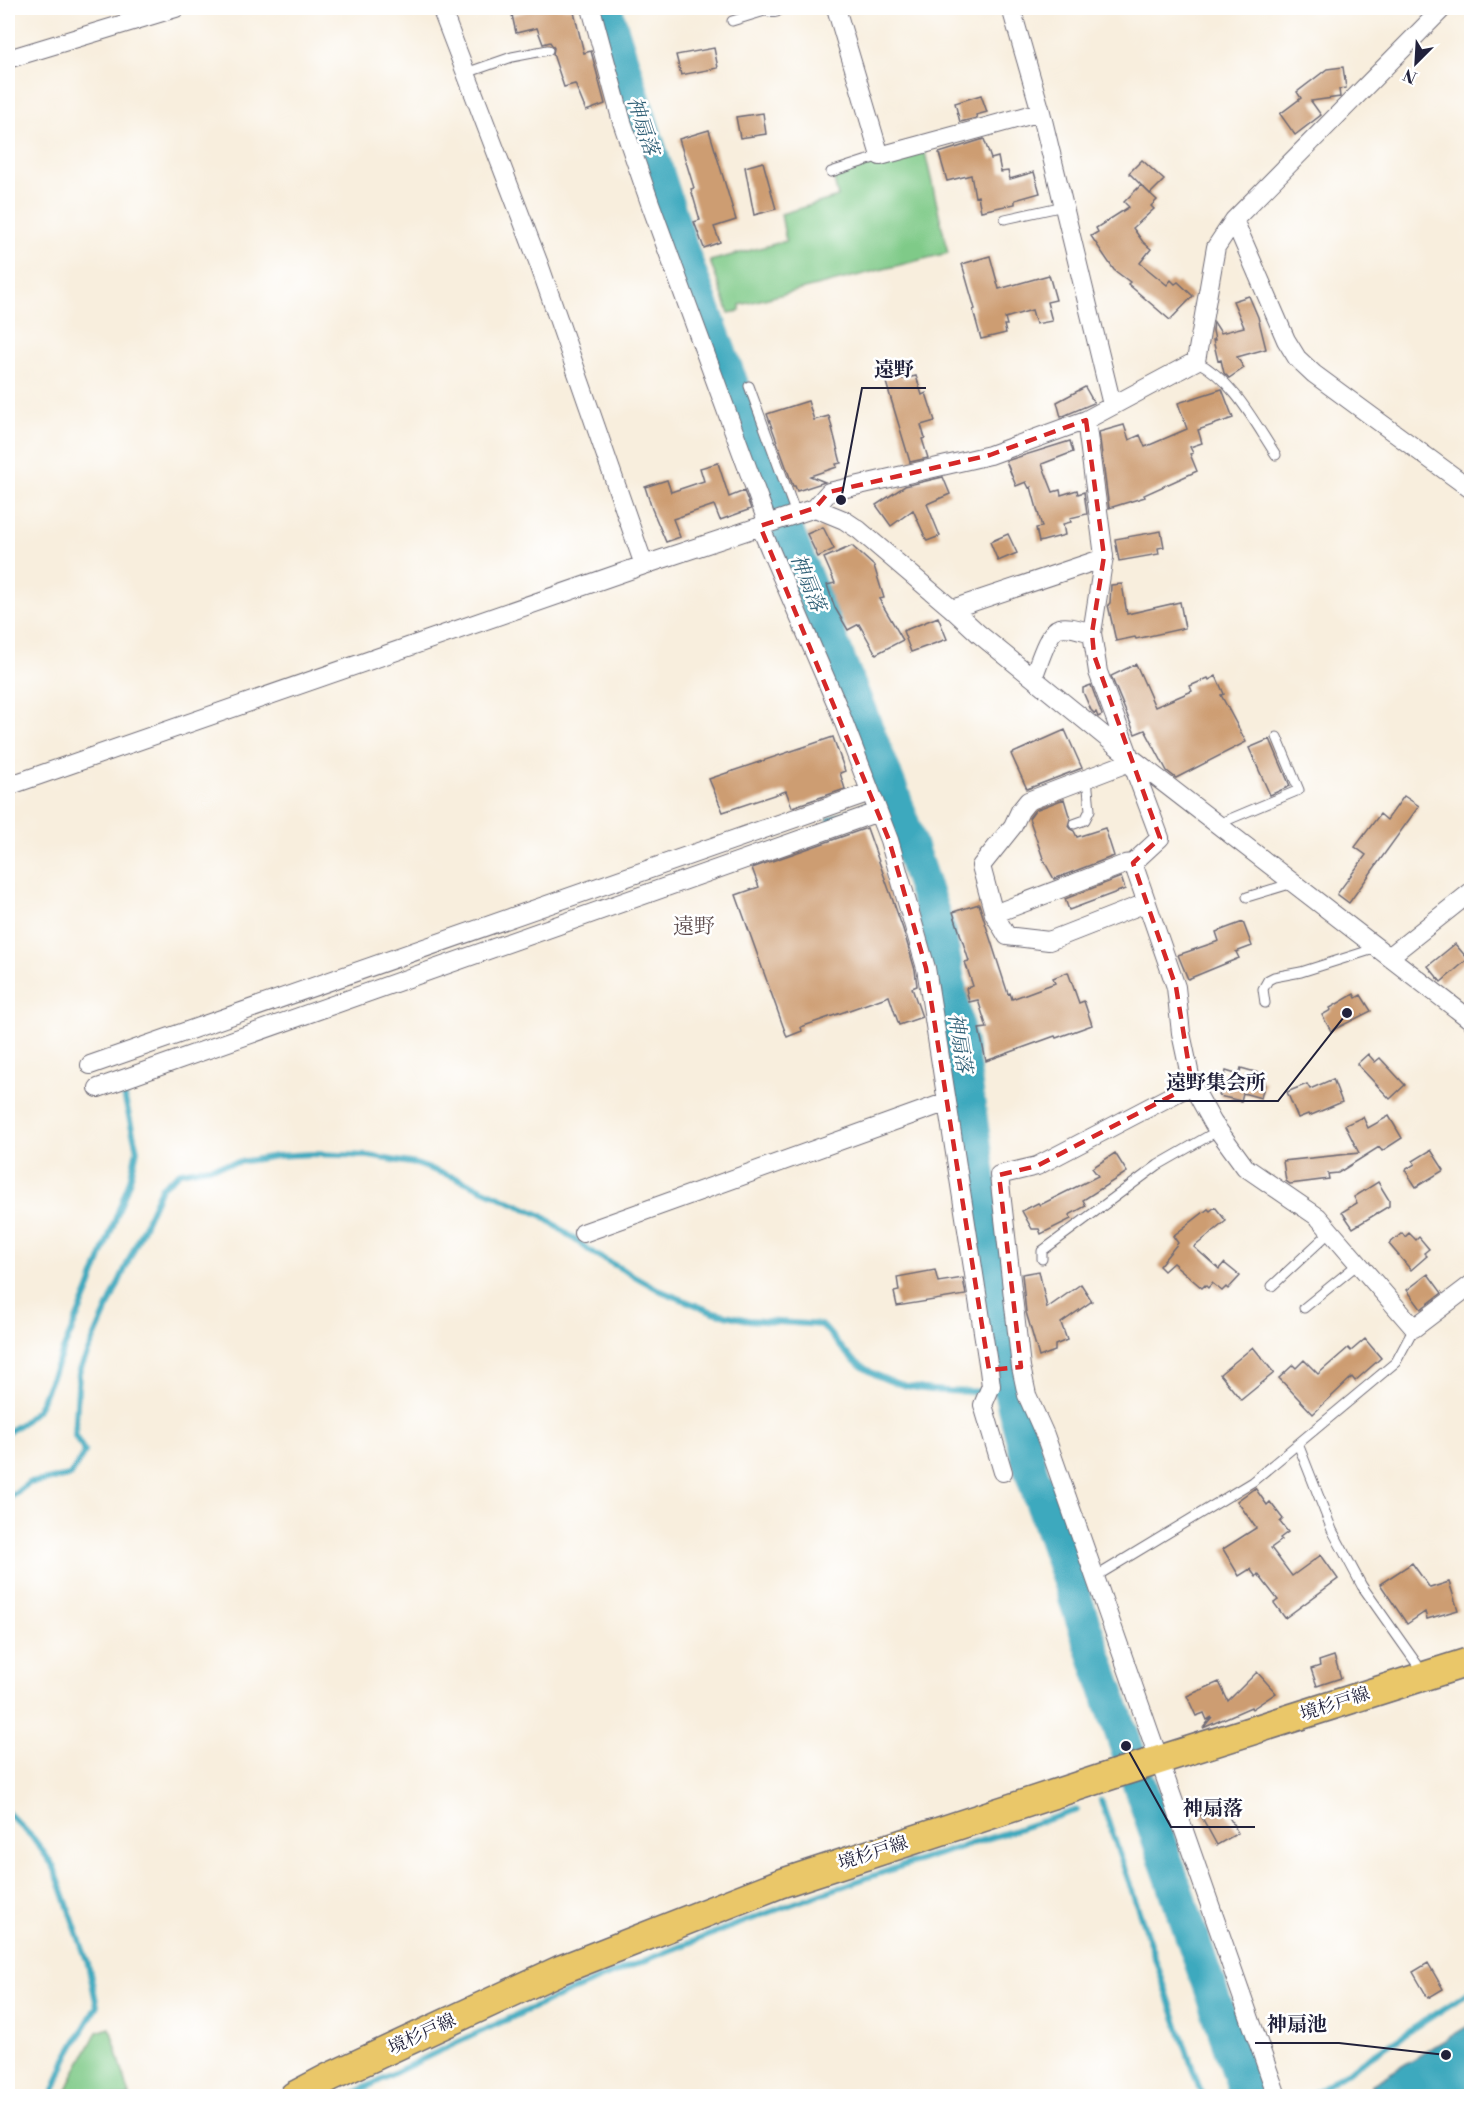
<svg xmlns="http://www.w3.org/2000/svg" width="1479" height="2104" viewBox="0 0 1479 2104" font-family="'Libre Bodoni','Noto Serif JP',serif">
	<rect width="100%" height="100%" fill="#fff"/>
	<filter id="ink" filterUnits="userSpaceOnUse"><feTurbulence type="fractalNoise" baseFrequency=".0167" numOctaves="2"/><feDisplacementMap in="SourceGraphic" scale="12" xChannelSelector="R" yChannelSelector="G"/><feConvolveMatrix kernelMatrix="1 2 1 2 8 2 1 2 1" color-interpolation-filters="sRGB"/></filter>
	<filter id="wash" filterUnits="userSpaceOnUse"><feTurbulence type="fractalNoise" baseFrequency=".008" numOctaves="4" result="noise"/><feDisplacementMap in="SourceGraphic" scale="24" xChannelSelector="R" yChannelSelector="G"/><feGaussianBlur stdDeviation="1.35" result="paint"/><feColorMatrix in="noise" values="0 0 0 0 0 0 0 0 0 0 0 0 0 0 0 0 0 1.4 0 .05"/><feComposite in="paint" operator="in"/></filter>
	<g filter="url(#wash)">
		<rect width="100%" height="100%" fill="#f8eedd"/>
		<!-- green -->
		<path fill="#7fca88" stroke="#507662" stroke-width="1.5" d="M924 148 948 253 740 305V311L729 313 710 261 786 241 781 214 838 197 833 176Z
			M110 2028 130 2096H64L74 2074 97 2032Z"/>
		<!-- water -->
		<path fill="#3ea9be" stroke="#30667c" stroke-width="1.5" d="M1471 2024V2096H1370L1371 2085Z"/>
		<g fill="none" stroke-linecap="round" stroke-linejoin="round">
			<!-- stream -->
			<path stroke="#3ea9be" stroke-width="6" d="M830 820 893 794
				M8 1432 22 1423 38 1409 88 1292 130 1180 137 1150 121 1082
				M8 1499 29 1483 70 1476 85 1452 75 1436 79 1372 161 1188 180 1172 276 1156 312 1154 369 1156 416 1164 459 1179 543 1216 593 1253 661 1291 713 1312 748 1320 822 1325C832 1336 840 1347 850 1357 896 1398 953 1391 1010 1391
				M1101 1800 1202 2096
				M8 1813 34 1839 54 1867 88 1964 97 2006 66 2059 52 2096
				M349 2096C521 2007 703 1933 887 1871 950 1850 1013 1831 1077 1810
				M1310 2096 1471 1991"/>
			<!-- river -->
			<path stroke="#3ea9be" stroke-width="34" d="M605 8 683 254 784 524 893 794 939 932 960 1044 1010 1391 1031 1471 1247 2096"/>
		</g>
		<g id="blocks">
			<!-- building -->
			<path fill="#cd9d72" d="M541 8H573L584 53 591 51 605 104 586 111 575 84 564 87 553 54 554 48 550 42 543 44 537 28 516 33 512 15Z
				M714 48 718 68 681 75 676 55Z
				M1343 67 1346 88 1339 89 1340 97 1311 101 1321 115 1295 135 1280 114 1301 98 1297 92 1327 69Z
				M981 95 987 112 976 115 977 118 960 122 955 103Z
				M763 113 766 134 740 138 736 117Z
				M709 130 736 220 714 227 720 242 704 248 694 222 700 220 691 189 694 188 679 139Z
				M984 139 991 159 998 157 1001 172 1008 171 1010 179 1034 172 1040 193 1015 200V204L981 211 978 196 975 197 971 175 947 181 939 153Z
				M1142 160 1164 180 1150 194 1129 173Z
				M763 162 776 209 754 215 745 167Z
				M1141 185 1157 200 1151 206 1154 209 1133 228 1143 242 1151 249 1140 263 1167 285 1171 280 1175 284 1178 282 1193 296 1170 320 1128 284 1130 282 1114 270 1091 236 1098 232 1096 228 1129 207 1124 202Z
				M990 256 999 289 1049 275 1056 300 1047 302 1052 321 1036 324 1032 310 1005 318 1007 325H1004L1006 333 981 339 973 310 975 309 962 264Z
				M1249 296 1258 317 1266 349 1237 357 1244 368 1229 378 1224 373 1221 360 1218 361 1213 340H1215L1213 331 1214 322 1221 333 1244 327 1233 301Z
				M902 374 903 379 916 376 922 395 926 393 935 421 921 425 925 438 922 439 928 458 910 462 885 379Z
				M1085 387 1094 403 1061 417 1057 402Z
				M1222 389 1233 418 1198 430 1202 443 1190 447 1193 453 1190 454 1197 471 1144 495 1145 497 1109 508 1099 432 1124 425 1129 440 1140 435 1145 447 1187 429 1178 403Z
				M808 401 814 420 829 416 841 463 836 464 837 467 810 476 825 482 797 491 795 486H793L767 414Z
				M1070 441 1073 452 1042 464 1053 492 1060 490 1061 495 1077 490 1078 494 1084 492 1087 514 1070 518 1071 522 1063 524 1065 535 1039 542 1036 528 1042 527 1031 487 1029 488 1026 482 1016 486 1006 461Z
				M718 463 729 497 744 491 751 509 720 520 714 505 673 519 680 537 666 542 652 509 645 487 667 480 671 492 704 481 700 468Z
				M943 477 950 494 927 504 940 536 927 541 913 510 891 526 876 505 905 486Z
				M823 527 834 549 818 557 807 534Z
				M1161 531 1164 547 1158 548 1159 554 1119 561 1115 539Z
				M1008 534 1017 553 998 561 990 542Z
				M852 546 874 566 884 598 879 599 903 640 876 654 859 624 848 630 835 608 827 585 835 583 824 558Z
				M1122 584 1127 614 1180 602 1185 628 1136 639 1135 637 1116 641 1108 605 1110 603 1111 585Z
				M938 617 947 639 911 652 903 631Z
				M1136 664 1155 707 1192 691 1190 686 1208 678 1209 680 1216 676 1224 694 1221 695 1246 742 1176 778 1167 771 1145 730 1135 734 1111 676Z
				M1091 685 1102 715 1098 717 1096 712 1094 713 1091 710 1083 692V688Z
				M1065 730 1082 768 1027 789 1011 754Z
				M833 737 845 771 840 773 845 789 792 807 786 791 723 812 709 779Z
				M1270 739 1290 786 1270 795 1249 748Z
				M1404 796 1419 806 1349 903 1337 894 1366 855 1355 847 1380 814 1387 820Z
				M1064 799 1070 819 1068 826 1070 829 1074 831 1077 837 1105 828 1114 856 1054 879 1044 861 1029 818 1035 810Z
				M867 828 903 929 915 970 917 986 912 988 922 1017 899 1025 889 996 801 1027 802 1031 787 1037 736 895 759 887 752 868Z
				M1121 877 1125 889 1069 910 1065 899Z
				M979 904 1008 994 1010 993 1012 999 1055 983 1053 978 1068 972 1079 1003 1084 1001 1092 1025 1056 1038 1055 1036 986 1061 979 1029 987 1028 978 1000 969 1002 966 988 973 986 965 962 969 961 953 912Z
				M1243 922 1252 946 1236 952 1239 958 1188 979 1178 955 1219 941 1216 932Z
				M1455 944 1468 959 1441 982 1428 966Z
				M1354 994 1356 998 1361 995 1371 1011 1331 1031 1322 1015 1331 1010 1330 1008Z
				M1368 1054 1375 1062 1380 1058 1405 1085 1390 1099 1357 1064Z
				M1241 1068 1259 1073 1258 1081 1265 1082 1261 1098 1243 1093 1241 1101 1219 1096 1226 1071 1239 1075Z
				M1333 1079 1342 1102 1309 1116 1308 1114 1298 1118 1287 1092 1307 1084 1310 1089Z
				M1389 1116 1402 1138 1382 1151 1379 1147 1338 1173 1328 1174 1329 1179 1290 1184 1286 1181 1283 1161 1359 1153 1345 1125 1363 1117 1368 1128Z
				M1431 1150 1444 1170 1416 1187 1405 1170 1415 1164 1413 1161Z
				M1115 1153 1127 1172 1083 1200 1086 1206 1069 1215 1071 1219 1041 1234 1039 1229H1032L1022 1211 1038 1203 1040 1205 1098 1176 1092 1168Z
				M1378 1182 1389 1200V1206L1353 1228 1342 1212 1357 1203 1354 1197Z
				M1215 1207 1226 1221 1194 1247 1219 1269 1224 1263 1240 1276 1228 1289 1226 1287 1222 1291 1212 1283 1208 1288 1205 1285 1202 1288 1173 1263 1164 1271 1159 1266 1178 1243 1173 1236 1208 1209 1210 1211Z
				M1402 1233 1405 1237 1409 1233 1416 1240 1419 1237 1429 1249 1424 1253 1427 1256 1411 1270 1389 1244Z
				M935 1270 938 1282 963 1278 966 1295 897 1306 894 1292 899 1291 897 1277Z
				M1039 1271 1047 1308 1081 1284 1092 1301 1061 1323 1067 1340 1055 1345V1351L1039 1357 1026 1312 1022 1274Z
				M1428 1274 1442 1293 1421 1309 1407 1290Z
				M1365 1339 1381 1358 1355 1381 1352 1377 1313 1414 1279 1378 1293 1365 1296 1368 1304 1360 1318 1374 1348 1348 1351 1351Z
				M1253 1347 1274 1373 1241 1400 1220 1374Z
				M1255 1488 1267 1505 1270 1502 1283 1519 1280 1522 1288 1532 1280 1538 1282 1540 1271 1548 1292 1576 1321 1555 1338 1579 1285 1618 1274 1603 1278 1600 1258 1574 1256 1577 1250 1569 1239 1576 1223 1549 1256 1528 1237 1501Z
				M1412 1563 1430 1588 1449 1582 1458 1610 1427 1619 1425 1612 1407 1624 1380 1584Z
				M1334 1656 1341 1678 1317 1686 1311 1669 1320 1666 1319 1661Z
				M1257 1672 1276 1693 1252 1709 1251 1707 1203 1728 1212 1717 1207 1720 1204 1713 1196 1716 1187 1696 1219 1682 1228 1701Z
				M1220 1801 1238 1833 1217 1845 1199 1812Z
				M1428 1963 1443 1989 1428 1998 1413 1972Z"/>
		</g>
	</g>
	<g filter="url(#ink)">
		<use href="#blocks" fill-opacity="0" stroke="#6d6974" stroke-width="1.5"/>
		<g fill="none" stroke-linecap="round" stroke-linejoin="round">
			<defs>
				<path id="service" d="M732 21 771 9
					M466 73 512 57 548 50
					M831 172 880 156
					M1005 219 1064 206
					M1196 361C1234 381 1253 420 1276 455
					M749 386 796 514
					M1074 824 1085 820 1090 810 1087 778
					M1218 824 1299 790 1277 737
					M1247 897 1293 883
					M1265 1003 1263 989 1268 980 1274 977 1301 972 1377 948
					M1042 1259V1251L1158 1165 1219 1130
					M1272 1286 1330 1232
					M1304 1308 1358 1264
					M1298 1444 1332 1530 1362 1586 1424 1674
					M1095 1577 1252 1482 1396 1362 1414 1328"/>
				<path id="minor" d="M441 8 539 264 644 565
					M591 8 622 122 650 203 768 524
					M771 8H775
					M836 8 880 156 1041 112
					M1011 8 1041 112 1112 405
					M8 59 176 8
					M1234 220 1286 340 1297 358 1314 374 1472 490
					M1086 420 1104 556 1092 633 1098 672 1160 838 1133 863 1176 987 1181 1033 1192 1085 1213 1123 1245 1167 1318 1217 1414 1328 1472 1284
					M815 508 829 492 990 455 1086 420 1196 361 1216 247 1234 220 1443 8
					M760 526 837 705 889 840 926 968 989 1370 991 1386 983 1405 1003 1472
					M952 609 1104 558
					M1033 678C1038 666 1048 631 1059 628 1069 625 1083 631 1092 633
					M1129 756 1122 765 1028 801 1020 811 1013 826 981 866 994 914 1007 936 1049 941 1146 903
					M8 786 644 565 815 508 844 520 859 530 952 609 979 634 1129 756 1472 1021
					M994 914 1125 864 1133 863
					M1389 957 1472 891
					M90 1065 870 792
					M1192 1085 1037 1166 999 1175 1021 1367 1027 1395 1045 1435 1095 1577 1277 2096
					M98 1088 878 812
					M583 1233 947 1102"/>
				<path id="primary" d="M294 2096 330 2077 560 1970 779 1884 1118 1773 1472 1661"/>
			</defs>
			<!-- service casing -->
			<use href="#service" stroke="#6d6974" stroke-width="11"/>
			<!-- minor casing -->
			<use href="#minor" stroke="#6d6974" stroke-width="20"/>
			<!-- primary casing -->
			<use href="#primary" stroke="#6d6974" stroke-width="31"/>
			<!-- service -->
			<use href="#service" stroke="#fff" stroke-width="9"/>
			<!-- minor -->
			<use href="#minor" stroke="#fff" stroke-width="18"/>
			<!-- primary -->
			<use href="#primary" stroke="#eac769" stroke-width="28"/>
		</g>
	</g>
	<!-- marked area -->
	<path fill="none" stroke="#d62828" stroke-width="4.5" stroke-dasharray="12 8" stroke-linejoin="round" d="M1086 420 1104 556 1092 633 1094 655 1160 838 1133 863 1176 987 1192 1085 1037 1166 999 1175 1021 1367 989 1370 926 968 889 840 760 526 815 508 829 492 990 455Z"/>
	<g text-anchor="middle" dominant-baseline="central" stroke-width="5" stroke-linejoin="round" paint-order="stroke">
		<!-- street labels -->
		<g font-size="18" fill="#22223b" stroke="#fff">
			<text transform="translate(1335 1704) rotate(-18)">境杉戸線</text>
			<text transform="translate(873 1853) rotate(-18)">境杉戸線</text>
			<text transform="translate(422 2034) rotate(-25)">境杉戸線</text>
		</g>
		<!-- water labels -->
		<g font-size="20" font-style="italic" fill="#2f5f76" stroke="#fff">
			<text transform="translate(642 126) rotate(72)">神扇落</text>
			<text transform="translate(807 583) rotate(68)">神扇落</text>
			<text transform="translate(959 1043) rotate(81)">神扇落</text>
		</g>
		<!-- quarter labels -->
		<g font-size="21" fill="#5e4d4e" stroke="#fff">
			<text x="694" y="927">遠野</text>
		</g>
	</g>
	<!-- callouts -->
	<path fill="none" stroke="#22223b" stroke-width="2" d="M841 500L862 388H926M1347 1013L1278 1101H1154M1126 1746L1171 1827H1255M1446 2055L1339 2043H1255"/>
	<g fill="#22223b" stroke="#fff" stroke-width="2">
		<circle cx="841" cy="500" r="6"/>
		<circle cx="1347" cy="1013" r="6"/>
		<circle cx="1126" cy="1746" r="6"/>
		<circle cx="1446" cy="2055" r="6"/>
	</g>
	<g font-size="20" text-anchor="middle" font-weight="bold" fill="#22223b" stroke="#fff" stroke-width="5" stroke-linejoin="round" paint-order="stroke">
		<text x="894" y="376">遠野</text>
		<text x="1216" y="1089">遠野集会所</text>
		<text x="1213" y="1815">神扇落</text>
		<text x="1297" y="2031">神扇池</text>
	</g>
	<!-- margin -->
	<rect width="1479" height="2104" fill="none" stroke="#fff" stroke-width="30"/>
	<!-- north arrow -->
	<g transform="translate(1416 63) rotate(204)" stroke="#ffffff" stroke-width="4.5" paint-order="stroke">
	<path d="M0-4.5L10 22L0 15L-10 22Z" fill="#22223b"/>
	<text y="-9" font-size="16" font-weight="bold" text-anchor="middle" fill="#22223b">N</text>
	</g>
</svg>
